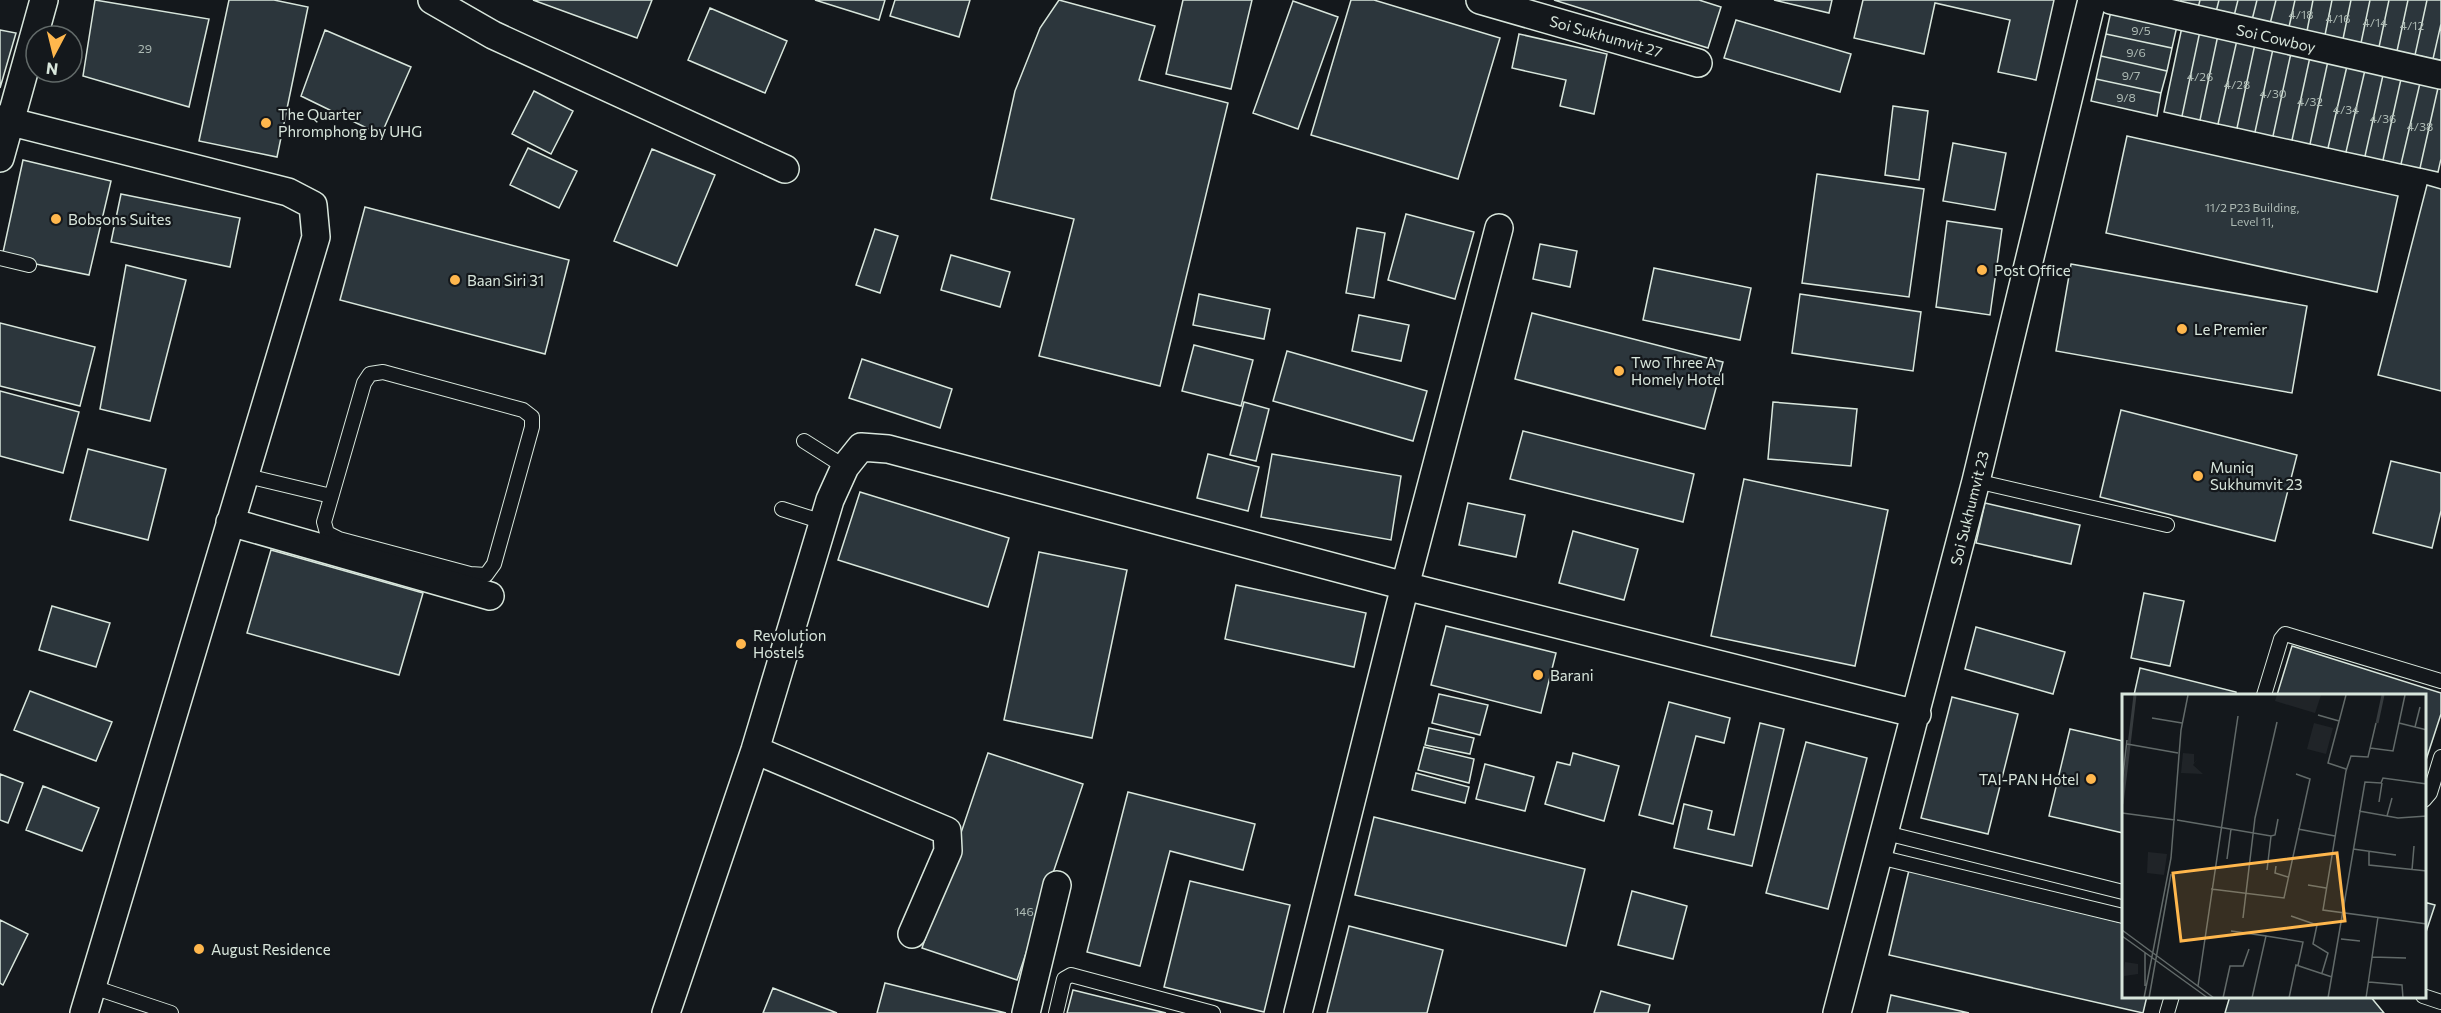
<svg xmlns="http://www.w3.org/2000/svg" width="2441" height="1013" viewBox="0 0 2441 1013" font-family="Commissioner,sans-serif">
	<rect width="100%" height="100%" fill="#14181c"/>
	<!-- building -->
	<path fill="#2c363c" stroke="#d8e6dc" stroke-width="1.5" d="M95 0 209 19 189 107 83 76Z
		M229 0H274L308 7 277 157 199 141Z
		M533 0H652L637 38Z
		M815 0H885L879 20Z
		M895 0H970L959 37 890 16Z
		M1059 0 1155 26 1139 80 1228 103 1160 386 1039 356 1074 219 991 199 1015 91 1040 28Z
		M1183 0H1252L1231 89 1166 74Z
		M1351 0H1374L1500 38 1458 179 1311 135Z
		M1554 0H1699L1721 7 1708 48Z
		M1774 0H1832L1829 13Z
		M1863 0H2054L2036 80 1998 72 2010 20 1935 3 1924 54 1854 38Z
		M2181 0H2200L2198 8 2180 4Z
		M2200 0H2219L2216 12 2198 8Z
		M2219 0H2238L2234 16 2216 12Z
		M2238 0H2257L2252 20 2234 16Z
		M2257 0H2276L2270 24 2252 20Z
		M2276 0H2295L2289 27 2270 24Z
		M2295 0H2313L2307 31 2289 27Z
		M2313 0H2332L2325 35 2307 31Z
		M2332 0H2351L2343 39 2325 35Z
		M2351 0H2370L2361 43 2343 39Z
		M2370 0H2389L2379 47 2361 43Z
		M2389 0H2408L2397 51 2379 47Z
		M2408 0H2427L2415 55 2397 51Z
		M2427 0H2441V24L2433 59 2415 55Z
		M1293 1 1338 17 1298 129 1253 113Z
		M710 8 787 41 765 93 688 60Z
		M2111 11 2177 26 2172 48 2106 34Z
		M1736 20 1851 54 1840 92 1724 58Z
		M2441 24V60L2433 59Z
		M2182 27 2200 31 2182 116 2164 112Z
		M0 30 16 33 0 88Z
		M325 30 411 67 381 135 301 96Z
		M2200 31 2218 35 2200 120 2182 116Z
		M1519 34 1607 54 1594 114 1560 106 1566 80 1512 68Z
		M2106 34 2172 48 2167 71 2101 56Z
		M2218 35 2237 40 2218 124 2200 120Z
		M2237 40 2255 44 2237 128 2218 124Z
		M2255 44 2273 49 2255 132 2237 128Z
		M2273 49 2291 53 2273 136 2255 132Z
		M2291 53 2310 57 2292 140 2273 136Z
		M2101 56 2167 71 2161 93 2096 79Z
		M2310 57 2328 61 2310 144 2292 140Z
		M2328 61 2347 66 2328 148 2310 144Z
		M2347 66 2365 70 2346 152 2328 148Z
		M2365 70 2383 75 2365 156 2346 152Z
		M2383 75 2401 79 2383 160 2365 156Z
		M2096 79 2161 93 2157 116 2091 101Z
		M2401 79 2420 83 2401 164 2383 160Z
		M2420 83 2438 88 2420 168 2401 164Z
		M2438 88 2441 89V159L2438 172 2420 168Z
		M534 91 573 111 551 154 512 134Z
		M1893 106 1928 111 1919 180 1885 175Z
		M2127 136 2398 196 2377 292 2106 233Z
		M1953 143 2006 153 1995 210 1943 201Z
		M528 148 577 171 559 208 510 185Z
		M652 149 715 175 677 266 614 241Z
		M23 160 111 181 89 275 2 257Z
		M1817 174 1924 189 1909 297 1802 283Z
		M2427 185 2441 189V391L2378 375Z
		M121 194 240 218 230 267 111 242Z
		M365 207 569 260 545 354 340 300Z
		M1406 214 1474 232 1455 299 1388 280Z
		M1947 221 2002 229 1990 315 1936 307Z
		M1357 228 1385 233 1374 298 1346 293Z
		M875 229 898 236 880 293 856 285Z
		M1540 244 1577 251 1570 287 1533 279Z
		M951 255 1010 272 1000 307 941 290Z
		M2071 264 2307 306 2292 393 2056 351Z
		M126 265 186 280 150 421 100 409Z
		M1654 268 1751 288 1740 340 1643 320Z
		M1199 294 1270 309 1264 339 1193 325Z
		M1800 294 1921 312 1913 371 1792 353Z
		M1532 313 1723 362 1705 429 1515 379Z
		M1359 315 1409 325 1401 361 1352 351Z
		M0 323 95 347 80 406 0 386Z
		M1194 345 1253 360 1241 406 1182 391Z
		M1287 351 1427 391 1413 441 1273 401Z
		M862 359 952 389 940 428 849 398Z
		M0 391 79 412 63 473 0 456Z
		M1244 402 1269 409 1256 461 1230 455Z
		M1773 402 1857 409 1851 466 1768 459Z
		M2121 410 2297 455 2275 541 2100 497Z
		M1523 431 1694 474 1683 522 1510 479Z
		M88 449 166 469 148 540 70 520Z
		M1208 454 1259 467 1248 511 1197 498Z
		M1272 454 1401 476 1391 540 1261 517Z
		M2391 461 2441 473V511L2432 548 2373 533Z
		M1744 479 1888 510 1855 666 1711 636Z
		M860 492 1009 538 988 607 838 560Z
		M1468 503 1525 515 1516 557 1459 545Z
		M1985 503 2080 525 2071 564 1976 543Z
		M1573 531 1638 549 1624 600 1559 583Z
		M271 550 423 593 399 675 247 633Z
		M1039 552 1127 570 1092 738 1004 720Z
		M1236 585 1366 613 1354 667 1225 639Z
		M2144 593 2184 601 2170 666 2131 658Z
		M52 606 110 623 96 667 39 650Z
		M1446 626 1556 653 1541 713 1431 685Z
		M1976 627 2065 652 2053 694 1965 669Z
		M2292 646 2441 693V714L2424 766V695H2277Z
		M2140 668 2236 692V695H2134Z
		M30 691 112 722 96 761 14 730Z
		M1439 694 1488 705 1480 735 1432 723Z
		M1952 697 2018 714 1988 834 1921 818Z
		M1669 702 1730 718 1724 743 1696 736 1673 824 1639 815Z
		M1760 723 1784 729 1752 866 1674 848 1684 804 1712 811 1708 829 1734 835Z
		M1429 728 1474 738 1470 754 1425 745Z
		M2070 729 2123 741V833L2049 816Z
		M1806 742 1867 758 1828 909 1766 893Z
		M1424 747 1474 759 1469 783 1418 770Z
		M988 753 1083 784 1017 980 922 948Z
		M1573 753 1619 766 1604 821 1545 804 1557 762 1570 765Z
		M1485 764 1534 777 1525 811 1476 799Z
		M1416 773 1469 787 1465 803 1412 790Z
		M0 774 23 783 8 823 0 820Z
		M43 786 99 808 82 851 26 830Z
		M1128 792 1255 824 1243 870 1170 851 1140 966 1087 952Z
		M1374 817 1585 869 1566 946 1355 895Z
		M1909 870 2123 923V996H2147L2143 1013 1889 955Z
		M1190 881 1290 905 1264 1012 1164 987Z
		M1632 891 1687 906 1673 959 1618 945Z
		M2424 902 2435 905 2424 938Z
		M0 920 28 934 3 985 0 983Z
		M1349 926 1443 950 1427 1013H1327Z
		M885 983 1006 1013H877Z
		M773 988 837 1013H763Z
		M1073 990 1166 1013H1067Z
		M1601 991 1650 1005 1648 1013H1594Z
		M1891 995 1969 1013H1887Z
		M2230 996H2370L2384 1013H2225Z"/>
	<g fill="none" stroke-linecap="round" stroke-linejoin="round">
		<defs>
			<path id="lane" d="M0 258 29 265
				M383 372 523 410 532 417V427L494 564 486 575 470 574 339 539 327 533 324 522 364 383 370 374Z
				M804 441 845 467
				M243 475 331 496
				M1976 481 2167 525
				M782 509 823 522
				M2264 695 2281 639 2285 634 2441 681
				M2424 800 2430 793 2441 757
				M1886 833 2123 892
				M1879 857 2123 916
				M93 987 171 1013
				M2423 996 2441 1002
				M1056 1013 1064 979 1071 975 1213 1013
				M2167 1013 2172 996"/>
			<path id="street" d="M432 0 493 35 785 169
				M1480 0 1698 63
				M2111 0 2441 75
				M0 119 288 192 313 205 316 237 84 1013
				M0 158 44 0
				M230 522 490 596
				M755 750 947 831 948 851 912 934
				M666 1013 755 750 830 500 845 467 861 447 888 449 1405 586 1917 714
				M1026 1013 1057 885
				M1298 1013 1405 586 1499 228
				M1837 1013 1976 481 2092 0"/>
		</defs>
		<!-- lane casing -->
		<use href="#lane" stroke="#d8e6dc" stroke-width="16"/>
		<!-- street casing -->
		<use href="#street" stroke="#d8e6dc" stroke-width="30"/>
		<!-- lane -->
		<use href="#lane" stroke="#14181c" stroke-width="14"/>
		<!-- street -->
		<use href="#street" stroke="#14181c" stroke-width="27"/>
	</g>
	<!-- markers -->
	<g fill="#ffb74d" stroke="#14181c" stroke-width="2">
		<circle cx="266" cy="123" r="6"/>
		<circle cx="56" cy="219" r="6"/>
		<circle cx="1982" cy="270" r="6"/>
		<circle cx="455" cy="280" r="6"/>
		<circle cx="2182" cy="329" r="6"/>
		<circle cx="1619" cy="371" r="6"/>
		<circle cx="2198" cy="476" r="6"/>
		<circle cx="741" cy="644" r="6"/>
		<circle cx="1538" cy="675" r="6"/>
		<circle cx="2091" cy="779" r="6"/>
		<circle cx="199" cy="949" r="6"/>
	</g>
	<g text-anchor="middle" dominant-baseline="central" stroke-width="4.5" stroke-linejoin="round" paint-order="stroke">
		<!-- number labels -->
		<g font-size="12" fill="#adbab4">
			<text x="2301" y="14">4/18</text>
			<text x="2338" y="18">4/16</text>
			<text x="2375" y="22">4/14</text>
			<text x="2412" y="25">4/12</text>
			<text x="2141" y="30">9/5</text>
			<text x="145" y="48">29</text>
			<text x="2136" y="52">9/6</text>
			<text x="2131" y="75">9/7</text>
			<text x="2200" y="76">4/26</text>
			<text x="2237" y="84">4/28</text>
			<text x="2273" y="93">4/30</text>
			<text x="2126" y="97">9/8</text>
			<text x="2310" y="101">4/32</text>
			<text x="2346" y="109">4/34</text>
			<text x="2383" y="118">4/36</text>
			<text x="2420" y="126">4/38</text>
			<text x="2252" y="207">11/2 P23 Building,<tspan x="2252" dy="14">Level 11,</tspan></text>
			<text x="1024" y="911">146</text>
		</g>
		<!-- street labels -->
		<g font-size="15" fill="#d8e6dc" stroke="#14181c">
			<text transform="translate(1606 36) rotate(16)">Soi Sukhumvit 27</text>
			<text transform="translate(2276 38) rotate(13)">Soi Cowboy</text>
			<text transform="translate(1969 508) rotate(-76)">Soi Sukhumvit 23</text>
		</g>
		<!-- poi labels -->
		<g font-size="15" fill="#d8e6dc" stroke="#14181c" text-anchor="start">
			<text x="278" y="114">The Quarter<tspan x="278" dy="17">Phromphong by UHG</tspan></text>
			<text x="68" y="219">Bobsons Suites</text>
			<text x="1994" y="270">Post Office</text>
			<text x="467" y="280">Baan Siri 31</text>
			<text x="2194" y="329">Le Premier</text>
			<text x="1631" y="362">Two Three A<tspan x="1631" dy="17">Homely Hotel</tspan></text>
			<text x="2210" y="467">Muniq<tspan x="2210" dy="17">Sukhumvit 23</tspan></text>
			<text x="753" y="635">Revolution<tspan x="753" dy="17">Hostels</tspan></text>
			<text x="1550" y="675">Barani</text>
			<text x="2079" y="779" text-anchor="end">TAI-PAN Hotel</text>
			<text x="211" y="949">August Residence</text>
		</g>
	</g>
	<!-- overview -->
	<g transform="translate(2122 694)">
		<rect width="304" height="304" fill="#14181c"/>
		<path d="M155 1H199L193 19 153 7ZM192 29 211 34 204 60 185 55ZM61 59 72 60V69L77 63 71 71 81 80 59 79ZM26 158 45 160 42 181 25 179ZM3 268 16 270V280L2 282 0 290Z" fill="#202428"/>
		<path fill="none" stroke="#363b3e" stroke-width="3" d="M255 29 261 1M0 110 13 1"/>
		<path fill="none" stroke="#626a69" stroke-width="1.5" d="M196 21 217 27M30 24 60 29M254 29 246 63 229 62 224 77 201 216 305 230M277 29 305 36M293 33 298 13M5 50 56 59M248 54 271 57 283 1M224 75 206 69 224 1M0 90 5 46M257 108 260 89M237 117 276 124 305 122M0 119 53 126M265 122 270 104M55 126 149 142 153 141 156 125M176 135 213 142M231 155 274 161M247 157V171L305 177M105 165 109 135M154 172 153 179 166 183M145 176 149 142M290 176 292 152M186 191 204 194M89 195 162 204 188 85 174 80M169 222 195 231 191 250 206 259 200 279M121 224 133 124 155 28M0 236 92 304M109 237 144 242 130 304M0 242 86 304M144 242 181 248 176 271M219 245 238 247M23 258V292M250 263 284 264M247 288 280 291 281 304M76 292 116 22M22 304 49 164 59 36 66 1M27 304 49 180M101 304 108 272H121L127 255M167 304 174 271 210 283M206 304 243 88 259 89 261 84 305 90M244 304 256 223"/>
		<path fill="#ffb74d" fill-opacity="0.15" stroke="#ffb74d" stroke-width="3" d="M215 159 223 227 59 247 51 179Z"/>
		<rect width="304" height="304" fill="none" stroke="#d8e6dc" stroke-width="3"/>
	</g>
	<!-- north arrow -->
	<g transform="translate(54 54) rotate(187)"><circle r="28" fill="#14181c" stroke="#626a69" stroke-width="1.5"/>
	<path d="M0-4.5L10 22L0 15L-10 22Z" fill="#ffb74d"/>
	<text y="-9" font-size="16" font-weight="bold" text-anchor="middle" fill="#d8e6dc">N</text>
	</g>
</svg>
